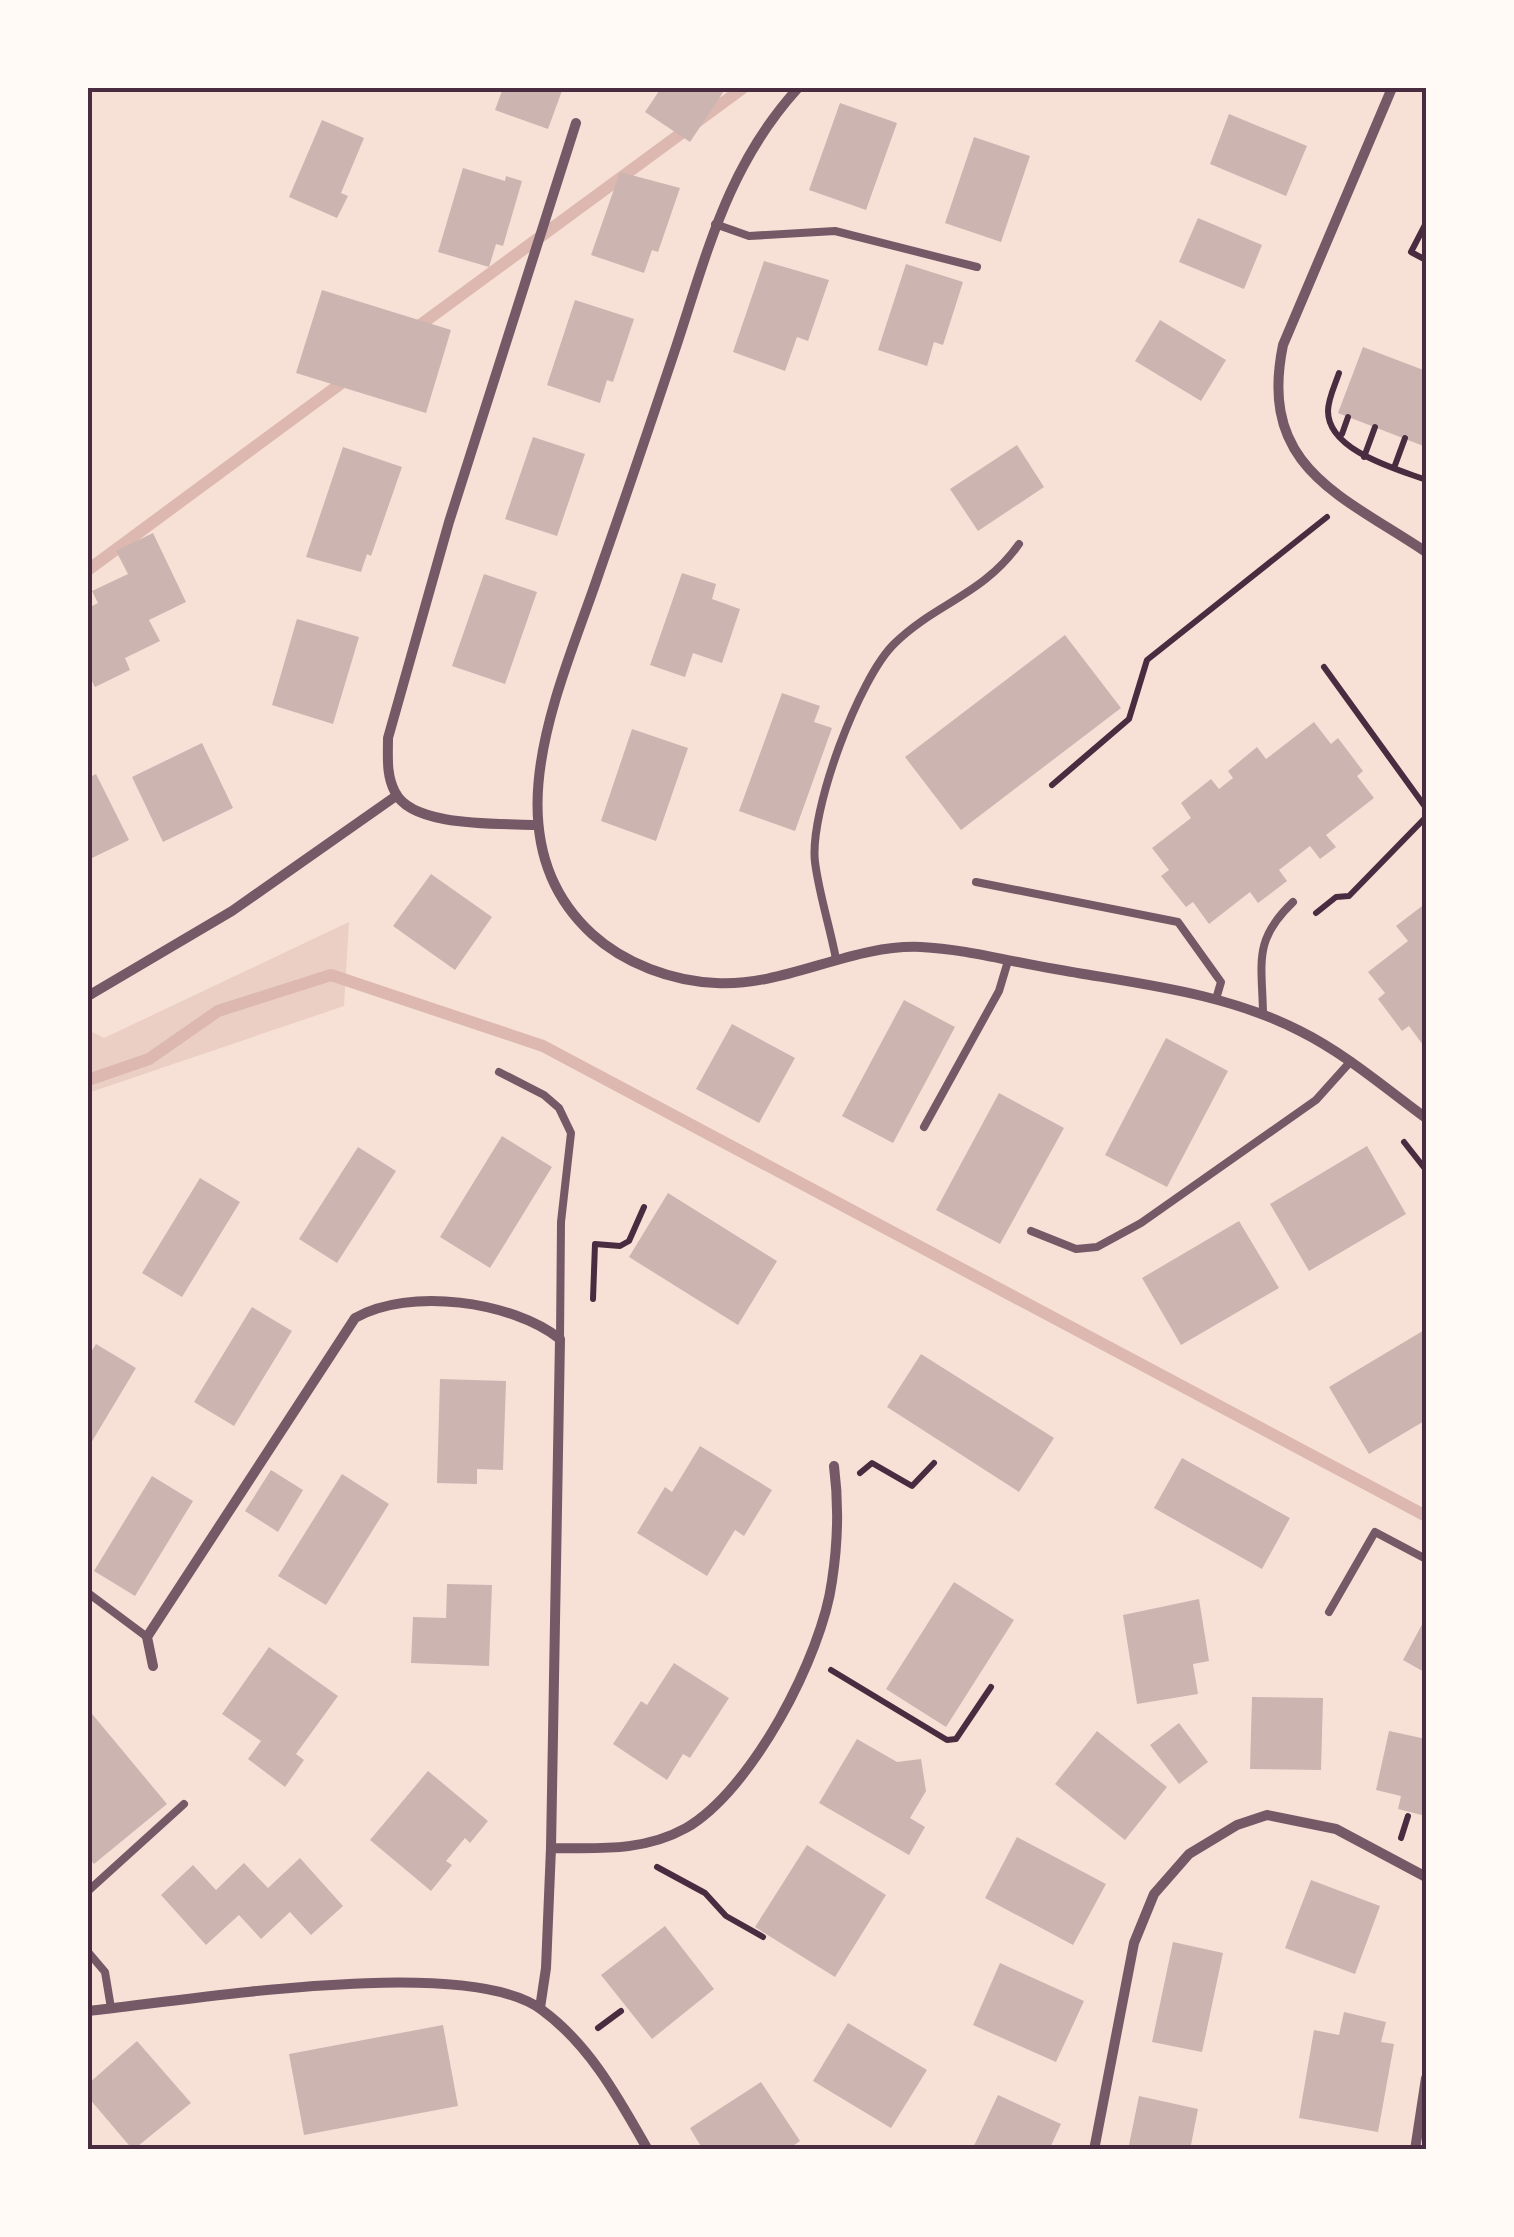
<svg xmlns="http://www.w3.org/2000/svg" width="1514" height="2237" viewBox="0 0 1514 2237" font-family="Quicksand,sans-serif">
	<rect width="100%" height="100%" fill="#f7e1d7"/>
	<!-- green -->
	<path fill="#ebcfc5" d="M349 922 344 1006 88 1093V1030L104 1038Z"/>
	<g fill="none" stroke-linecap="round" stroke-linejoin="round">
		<!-- stream -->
		<path stroke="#dcb8b0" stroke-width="12" d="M412 331 743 88
			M88 570 351 376
			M88 1080 149 1059 218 1011 331 975 543 1046 1426 1516"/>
	</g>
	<!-- building -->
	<path fill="#ccb4b1" d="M503 88H563L548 129 495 110Z
		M661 88H726L690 142 645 112Z
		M840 103 897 123 866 210 809 190Z
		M1229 114 1307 146 1286 196 1210 164Z
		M322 120 364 138 341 193 348 196 337 218 289 197Z
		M974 137 1030 156 1001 242 945 223Z
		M463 168 505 181 506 176 522 181 503 246 496 244 489 267 438 252Z
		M620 172 680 188 658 252 652 250 644 273 591 255Z
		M1198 218 1262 245 1244 289 1179 262Z
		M764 261 829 280 808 341 797 337 785 371 733 352Z
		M906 264 963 282 943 345 934 342 927 366 878 350Z
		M322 290 451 330 426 413 296 373Z
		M575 300 634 319 613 382 607 380 600 403 547 385Z
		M1160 320 1226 360 1201 401 1135 361Z
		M1363 347 1426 371V447L1338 413Z
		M533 437 585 454 557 536 505 519Z
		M1017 445 1044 487 978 531 950 489Z
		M343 447 402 467 371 556 367 554 361 572 306 557Z
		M153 533 186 602 149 620 160 641 125 658 130 670 95 687 88 673V608L98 603 92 591 128 574 116 551Z
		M682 573 716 584 712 599 740 609 722 663 693 653 685 677 650 665Z
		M484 574 537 592 505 684 452 666Z
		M297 619 359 637 333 724 272 705Z
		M1065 635 1121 708 961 830 905 757Z
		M782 693 820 706 814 722 832 728 795 831 739 811Z
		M1314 722 1331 744 1338 738 1363 771 1357 776 1374 798 1326 835 1336 847 1320 859 1310 846 1279 870 1287 881 1258 903 1250 892 1209 924 1193 902 1186 907 1161 876 1169 870 1152 848 1191 818 1181 803 1211 779 1219 789 1233 778 1228 771 1257 747 1266 759Z
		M632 729 688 748 656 841 601 821Z
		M202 743 233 808 163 842 132 777Z
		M96 774 129 840 88 860V778Z
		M431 874 492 917 455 970 393 926Z
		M1426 903V1049L1409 1026 1402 1031 1378 999 1385 993 1368 972 1408 941 1396 926Z
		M904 1000 955 1027 893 1143 842 1116Z
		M732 1024 795 1058 759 1123 696 1089Z
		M1166 1038 1228 1071 1167 1187 1105 1155Z
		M999 1093 1064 1128 1000 1244 936 1210Z
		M502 1136 552 1167 490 1268 440 1237Z
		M1367 1146 1406 1214 1309 1271 1270 1204Z
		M358 1147 396 1171 337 1263 299 1239Z
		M200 1178 240 1202 182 1297 142 1273Z
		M668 1193 777 1261 738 1325 629 1257Z
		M1239 1221 1279 1288 1181 1345 1142 1278Z
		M252 1307 292 1331 234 1426 194 1402Z
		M1426 1329V1420L1369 1454 1329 1387Z
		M96 1344 136 1368 88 1448V1357Z
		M921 1354 1054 1438 1019 1492 887 1407Z
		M440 1379 506 1381 503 1470 477 1469V1484L437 1483Z
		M700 1446 772 1490 744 1536 735 1530 707 1576 637 1533 665 1487 672 1492Z
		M1182 1458 1290 1518 1262 1569 1154 1508Z
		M271 1470 303 1490 278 1532 245 1511Z
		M342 1474 389 1504 326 1605 278 1576Z
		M152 1476 193 1501 135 1596 94 1571Z
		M954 1582 1014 1620 946 1727 886 1689Z
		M447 1584 492 1585 489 1666 411 1663 413 1617 446 1618Z
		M1199 1599 1209 1661 1193 1664 1198 1694 1137 1704 1123 1615Z
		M1426 1617V1673L1403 1660Z
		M269 1647 338 1696 296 1754 304 1760 285 1787 248 1759 261 1741 222 1714Z
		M674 1663 729 1698 690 1758 683 1754 667 1780 613 1744 641 1701 647 1705Z
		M1252 1697 1323 1698 1321 1770 1250 1769Z
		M88 1709 167 1804 94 1864 88 1857Z
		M1179 1723 1208 1762 1179 1784 1150 1745Z
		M1097 1731 1167 1787 1125 1840 1055 1784Z
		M1389 1731 1426 1739V1816L1398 1809 1401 1796 1376 1790Z
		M857 1739 897 1762 921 1759 926 1791 910 1818 925 1827 909 1855 819 1803Z
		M428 1771 488 1821 470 1843 465 1838 446 1861 452 1865 431 1891 370 1840Z
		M1017 1837 1106 1884 1073 1945 985 1898Z
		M807 1845 886 1895 835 1977 755 1927Z
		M300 1858 343 1906 311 1935 290 1912 261 1939 239 1915 206 1945 161 1895 193 1865 216 1890 244 1863 268 1888Z
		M1311 1880 1380 1906 1355 1974 1285 1948Z
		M665 1926 714 1989 652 2039 601 1975Z
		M1173 1942 1223 1953 1202 2052 1152 2042Z
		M1000 1963 1084 2001 1056 2062 973 2025Z
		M1344 2012 1386 2022 1381 2042 1394 2044 1378 2132 1299 2118 1314 2030 1339 2035Z
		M848 2023 927 2070 891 2128 813 2081Z
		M443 2025 458 2106 304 2135 289 2054Z
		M137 2041 191 2103 133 2150 88 2097V2084Z
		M761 2082 800 2141 787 2150H703L690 2128Z
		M998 2095 1061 2124 1049 2150H972Z
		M1139 2096 1198 2109 1190 2150H1128Z"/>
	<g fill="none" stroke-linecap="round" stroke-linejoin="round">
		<!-- path -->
		<path stroke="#4a2c40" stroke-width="6" d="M1425 225 1411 252 1426 260
			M1339 373C1335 385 1328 399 1328 411 1328 451 1397 469 1426 480
			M1342 434 1348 417
			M1364 457 1375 427
			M1394 468 1405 438
			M1324 667 1426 808
			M1052 785 1129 719 1147 660 1327 517
			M1316 913 1336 897 1349 896 1426 817
			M1404 1142 1426 1170
			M593 1299 595 1244 620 1246 629 1241 644 1207
			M1425 1437 1426 1439
			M860 1473 872 1463 912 1486 934 1463
			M831 1670 947 1740 956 1739 991 1687
			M1401 1838 1408 1816
			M657 1867 705 1893 726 1916 763 1937
			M598 2028 621 2011"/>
		<!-- service -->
		<path stroke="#755966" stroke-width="8" d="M715 224 749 236 835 231 977 267
			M976 882 1178 922 1221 982 1216 999
			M836 959C830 927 819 894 815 862 809 812 859 677 895 643 936 603 983 595 1019 544
			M1263 1013C1262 962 1253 940 1293 902
			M499 1072 544 1095 559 1108 571 1133 561 1222 560 1339
			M924 1127 999 991 1008 961
			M1031 1231 1076 1249 1097 1247 1141 1223 1316 1100 1351 1061
			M88 1593 147 1637
			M1329 1612 1375 1532 1426 1559
			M88 1891 184 1804
			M88 1952 105 1972 111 2008"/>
		<!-- minor -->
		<path stroke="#755966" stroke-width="10" d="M798 88C728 165 708 250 676 347 651 422 626 496 600 570 562 684 485 836 592 934 625 964 672 981 716 983 785 987 851 944 921 947 966 949 1011 962 1055 969 1138 984 1224 992 1300 1031 1346 1054 1385 1088 1426 1118
			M1392 88 1283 345C1258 467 1339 494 1426 552
			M536 825C501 823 412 828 395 792 386 775 388 757 388 738L449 522 576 123
			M88 996 232 911 396 796
			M153 1666 147 1637 355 1318C409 1287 512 1301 560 1339L551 1848 546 1968 540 2008
			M551 1848C598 1848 643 1852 686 1828 752 1790 822 1656 832 1581 838 1542 839 1505 834 1466
			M88 2011C185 2001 467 1953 542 2010 590 2045 619 2099 648 2150
			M1094 2150 1134 1943 1154 1894 1189 1854 1237 1825 1267 1815 1336 1829 1426 1877
			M1415 2150 1426 2078"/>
	</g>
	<!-- border -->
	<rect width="1514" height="2237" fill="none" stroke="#fffaf5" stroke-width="180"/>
	<rect x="90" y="90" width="1334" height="2057" fill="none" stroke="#4a2c40" stroke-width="4"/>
</svg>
